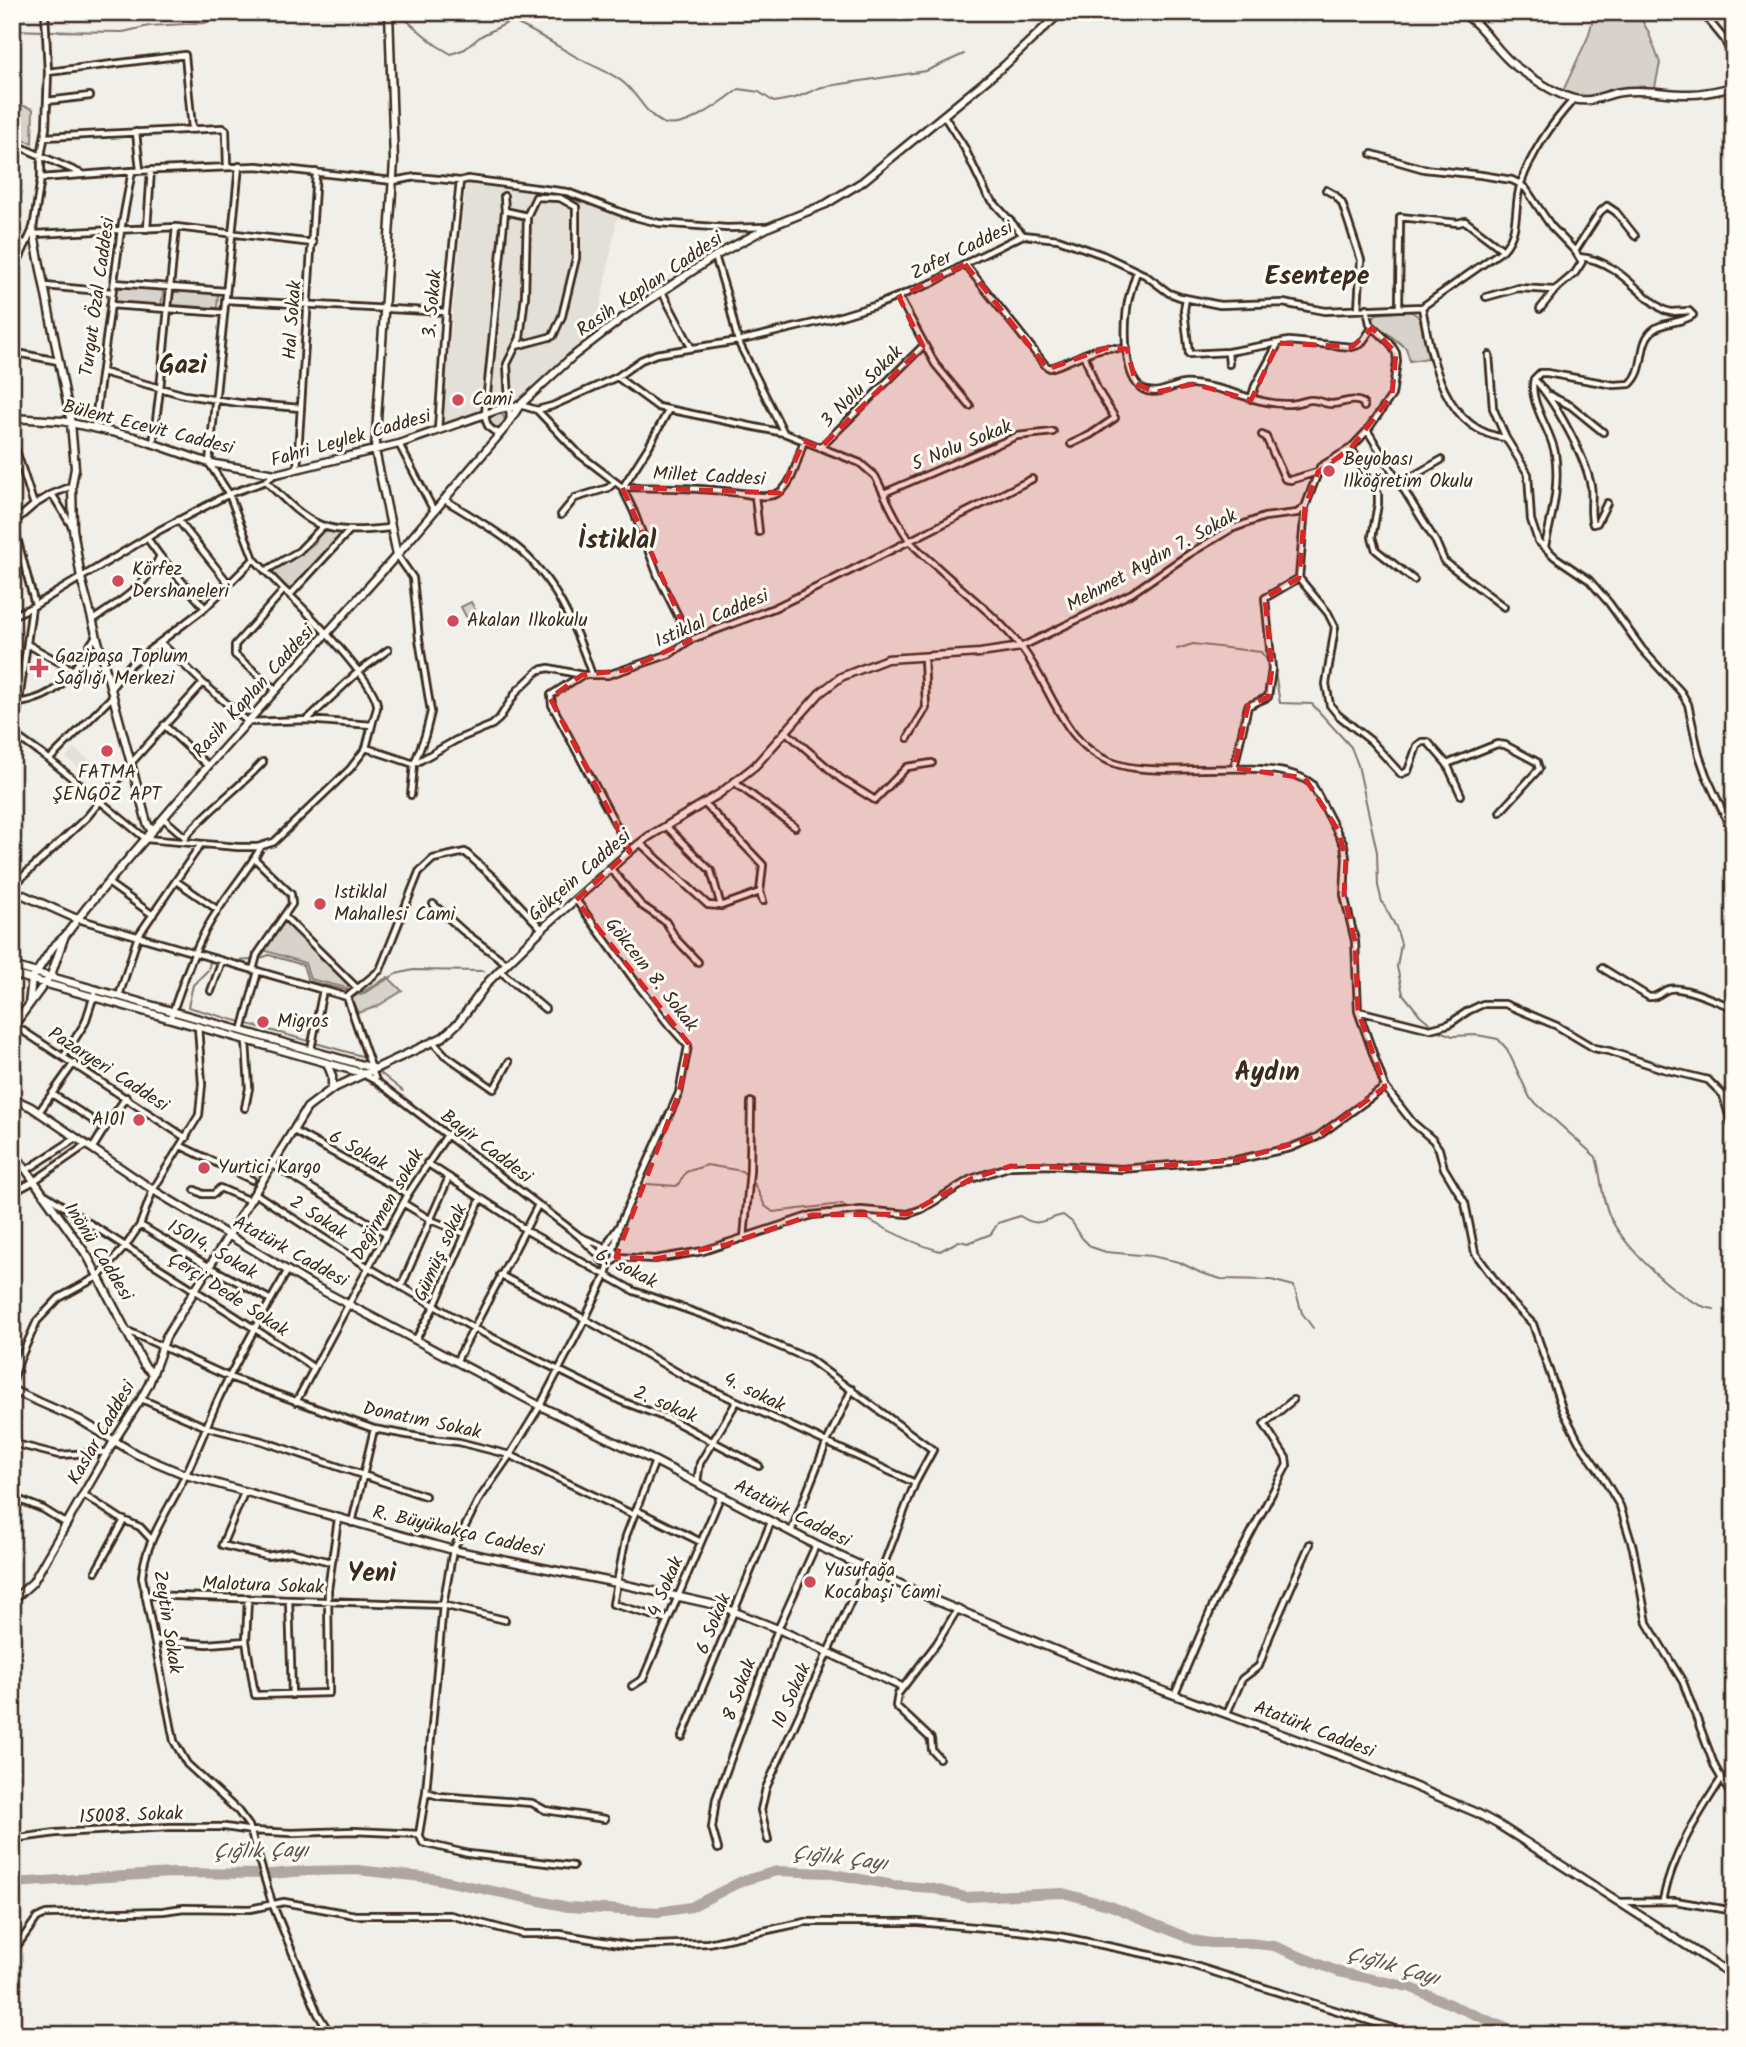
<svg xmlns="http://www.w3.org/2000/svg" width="1746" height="2047" viewBox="0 0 1746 2047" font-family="Kalam,sans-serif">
	<rect width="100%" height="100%" fill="#f1efea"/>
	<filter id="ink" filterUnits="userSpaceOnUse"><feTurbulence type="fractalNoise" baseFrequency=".0143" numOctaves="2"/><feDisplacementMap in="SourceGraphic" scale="14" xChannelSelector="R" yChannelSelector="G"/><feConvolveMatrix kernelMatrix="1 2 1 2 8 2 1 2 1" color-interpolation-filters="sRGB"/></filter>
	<g filter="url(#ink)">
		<!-- built -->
		<path fill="#e3e0da" d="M466 183 568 195 618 214 596 329 521 398 441 426Z
			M74 748 96 765 88 775 66 758Z"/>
		<!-- green -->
		<path fill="#d7d2cc" stroke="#897e75" stroke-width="2" d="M1595 12H1637L1648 31 1660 63 1654 92C1622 90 1592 108 1562 93L1588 37Z
			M12 102 33 109 32 143 12 136Z
			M116 285 164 287 161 306 114 302Z
			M174 290 218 294 217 308 172 305Z
			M1408 311C1427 314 1425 342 1428 358L1410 361 1406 348 1372 321 1376 314Z
			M489 421a8 8 0 1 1 16 0a8 8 0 1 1-16 0Z
			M320 531 344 533 291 591 270 572 292 560 316 542Z
			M471 602 481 621 471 626 461 607Z
			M285 919 351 984 347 988 310 979 305 963 263 950Z
			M388 977 402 991 376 1007 358 1013 352 998Z"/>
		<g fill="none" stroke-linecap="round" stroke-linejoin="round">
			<!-- stream -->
			<path stroke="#80746b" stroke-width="2" d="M393 12 399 14 436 45 451 54 465 49 481 36 511 21C537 32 558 47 582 60 596 68 614 73 625 84 638 95 646 115 663 123 684 132 723 101 739 89L759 92 774 102 795 98 822 87 926 71 964 54
				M12 30 43 31
				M49 31 123 32 149 26 204 23 234 12
				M1177 649 1193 644 1261 652 1270 664
				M1273 669 1275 673 1280 703 1312 704 1351 747 1358 765 1377 852 1378 886 1382 902 1396 927 1401 944 1397 967 1403 994 1420 1015 1439 1031 1453 1036 1477 1035 1498 1039 1507 1049 1530 1098 1596 1157C1602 1178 1601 1199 1611 1219 1625 1248 1683 1306 1714 1309
				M211 955 232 961 253 960
				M261 958 269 955 303 965 308 981 350 991
				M210 962 208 970 193 985 188 1007 365 1057
				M355 993 361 995 396 974 413 970 484 971
				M379 1072 403 1091
				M647 1184 677 1186 686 1172 707 1165 742 1171 754 1183 765 1206 773 1212 842 1204 850 1209
				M855 1212C882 1228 909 1242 940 1251L959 1241 968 1243 991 1234 998 1223 1020 1216C1039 1229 1043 1219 1063 1215L1072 1222 1082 1238 1091 1247 1106 1252 1151 1256 1179 1262 1201 1273 1221 1279 1271 1280 1294 1286 1302 1313 1313 1328"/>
			<!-- river -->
			<path stroke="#aea69f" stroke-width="10" d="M12 1883 172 1873 271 1874 305 1871 357 1870 432 1878 568 1907 659 1912 691 1907 742 1881 777 1871 828 1873 893 1885 931 1888 966 1897 1063 1893 1111 1906 1193 1940 1211 1943H1248L1274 1946 1339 1972 1409 1987 1523 2035"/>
			<defs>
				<path id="street" d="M1702 12 1724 39 1734 59
					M48 72 185 55 192 128
					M47 101 90 96
					M944 116 964 147 987 195 1023 235
					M136 132 140 170
					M45 137 223 128 226 130 227 167
					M12 143 82 174
					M1372 154 1424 169 1481 175 1512 180 1520 184 1526 189 1551 226 1575 251 1582 262 1575 273 1555 290 1540 309
					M239 166 209 463 229 494 254 559 284 590
					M41 178 132 171 257 166 393 181 416 177 460 181 468 179 567 192 631 216 659 223 727 228 766 227
					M1326 190 1335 195 1342 203 1361 260 1358 309
					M504 196 505 211
					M147 229 151 170
					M35 234 176 227 313 243
					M12 237 26 244
					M1575 251 1600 212 1607 206 1616 212 1635 236
					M715 256 728 299 738 341 784 433
					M965 264 1046 366 1050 368C1069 363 1085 351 1104 348 1111 347 1120 349 1127 349
					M1137 271C1134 281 1130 291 1128 302 1124 323 1122 384 1147 391 1162 394 1171 386 1184 384 1191 383 1199 385 1205 386 1234 390 1259 405 1289 404 1296 404 1303 401 1310 400 1318 399 1324 404 1331 404 1343 404 1352 397 1363 403L1364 407
					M12 274 33 229 41 178V156L46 128 48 72 45 12
					M114 283 226 291
					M45 286 112 292
					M662 292 691 347
					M899 297 935 364 970 406
					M1486 297 1518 288 1554 290
					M1186 298 1184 310 1189 354 1228 352
					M225 300 446 312
					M110 305 224 313
					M1399 307 1400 217 1458 223 1465 221 1503 250
					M1422 307C1431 357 1443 431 1506 438
					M516 346 553 336 562 316 576 258V207L560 198 536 197 527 216
					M12 352 58 361
					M1489 355 1493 408 1506 438 1528 474 1531 520 1538 541 1555 557 1589 580 1609 603 1642 649 1681 692 1688 704 1699 755 1706 775 1734 836
					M1229 364 1228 352 1289 341 1352 347 1361 344 1372 328
					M102 372 185 395 239 403 301 408
					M617 377 658 407 784 433 860 463 875 476C886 497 896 522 910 541 916 549 925 556 933 563 962 591 996 615 1021 647 1054 689 1062 749 1120 765 1170 779 1276 754 1312 784L1344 845 1346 858 1344 895 1355 941 1358 1011 1385 1087 1413 1123 1433 1140 1439 1149 1444 1168 1465 1203 1475 1253 1511 1302 1533 1324 1563 1411 1579 1442 1600 1472 1620 1506 1633 1548 1647 1623 1683 1682 1715 1767 1734 1800
					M1534 379C1555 401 1585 456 1591 486 1593 498 1589 513 1593 524L1597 523 1607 503
					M1549 395 1571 406 1603 432
					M1251 399 1255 386 1278 344
					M520 405 537 410 552 406 617 377 641 360 656 354 738 341 831 319 877 305 934 282 976 258 1023 235 1058 239 1103 255 1145 275 1169 293 1180 297 1220 305 1283 303 1325 311 1422 307 1503 250C1521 230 1513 206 1521 183 1532 152 1552 123 1574 99
					M537 410 579 454 622 487 634 512 658 576 690 640
					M94 428 121 230 132 171
					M438 430 446 312 460 181
					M1367 430 1436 542 1444 561 1504 607
					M499 433C489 430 486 425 485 414L505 211 527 216 525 296 520 338 507 364 510 420
					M1262 435 1266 437 1285 479 1291 480 1317 472
					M12 438 34 505
					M153 444 160 389 176 227
					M399 444 434 511
					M1071 444 1090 435 1115 418 1097 389 1084 354
					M820 448 923 346
					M1351 448 1378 494V504L1372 537 1376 550 1414 580
					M297 469 316 172
					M266 481C312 528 323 535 390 528
					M1401 483 1441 460
					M72 486 52 494 73 528
					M622 487C662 488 701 487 740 493 752 495 767 499 778 493 793 486 798 456 804 441
					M623 487 649 446 668 411
					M884 493 1017 436 1053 432
					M755 496 759 532
					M445 500C468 514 492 528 514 545 554 576 576 628 592 675
					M561 515 575 498 608 488 615 482
					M178 520 229 584
					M13 523 35 605
					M12 524 34 505 52 494
					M1545 546C1552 514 1560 486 1555 453 1551 430 1528 402 1534 379L1540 373H1547L1614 385 1630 384C1646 370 1638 346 1651 332 1661 321 1681 324 1693 315L1689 311 1671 312 1664 310C1635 292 1617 260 1579 257
					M160 556 205 608
					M265 571 299 551 322 527
					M1299 578 1328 613 1335 627 1326 684 1330 705 1338 715 1371 741 1401 774 1408 771 1417 746 1422 742H1428L1447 764 1461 795
					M290 595 350 530
					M12 616 32 607 160 530 229 494 266 481 275 474
					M93 620C120 601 146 587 160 556L147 538
					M160 642 203 683 248 722 307 720 372 725 366 748 414 764 425 736 431 712 419 639 413 578 397 555
					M27 644 73 670
					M1021 647 1132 593 1189 554 1231 529 1264 517 1297 513 1305 507 1320 467 1351 448 1366 432 1392 395 1397 361 1396 353 1390 343 1370 324 1367 308
					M582 675 551 695 552 705 630 851
					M111 688 131 664 205 608 254 559
					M276 690 235 655V645L284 590C303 607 374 681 377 704 378 710 373 718 372 725
					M19 703C64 696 73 670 96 636
					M308 719 358 672 388 650
					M164 725 208 766
					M12 728 18 708 32 607
					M785 731 841 779 875 800 907 767 932 763
					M12 733 50 760 146 839 238 847H258L274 842 350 769 366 748
					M908 738 926 708 924 657
					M50 759 113 696
					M1447 764 1497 744 1505 745 1537 762 1539 769 1500 812
					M1234 768 1248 706 1268 697 1272 669 1265 598 1299 578 1305 507
					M734 782 795 827
					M411 795 414 764 456 740 492 725 499 719 517 691 539 670 549 668 582 675H608L670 654 690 640 774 608 832 580 1032 479
					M704 803 763 865 760 892 763 901
					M163 818 186 838
					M666 826 711 871 721 906
					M186 836C209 809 238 789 263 762
					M640 843 708 905 721 906 760 892
					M610 868 641 905 666 922 676 939 698 962
					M176 881 218 910
					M108 883 153 915
					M13 890 18 881 87 817 132 762 203 683
					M576 900 637 984 669 1025 688 1046 679 1093 619 1226 610 1239 607 1247
					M433 904 463 931 506 963
					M284 916 358 989
					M78 919 347 997
					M1602 968 1649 997C1658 998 1661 991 1669 989 1683 985 1720 1003 1734 1008
					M253 970 257 955 292 904 291 894 255 859
					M499 970 545 1009
					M211 991 222 961
					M119 996 138 936 201 844
					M1358 1011 1430 1029 1449 1024 1468 1011 1483 1004H1505L1557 1026 1594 1048 1609 1051 1663 1069 1708 1080 1723 1095 1734 1132
					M170 1019C184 981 195 943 218 910 232 888 248 870 261 847
					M14 1025 186 1138
					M242 1031 258 971
					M433 1042 445 1055 494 1089 509 1062
					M311 1049 323 990
					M64 1056 85 1023 96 989
					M363 1074 376 1081 578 1235 600 1256
					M376 1081 347 997 380 970 419 872 433 859 465 852 496 880 542 929
					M52 1094 105 1128 92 1149
					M245 1108 249 1088 246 1041
					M39 1112 74 1063
					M105 1128 126 1097
					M294 1131 408 1194
					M181 1146 252 1180
					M427 1163 511 1218 525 1230 634 1291 717 1320 809 1359 933 1450 915 1483 880 1574
					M273 1165 386 1233
					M27 1170 76 1138
					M195 1190 203 1194H214L220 1188 250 1201
					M12 1193 34 1181 86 1145
					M256 1194 368 1267 473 1328 621 1401 672 1420 759 1466
					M46 1195C135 1254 226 1308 314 1368
					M403 1203 431 1220 465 1234
					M140 1225 208 1266 271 1300
					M579 1236 605 1247
					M744 1238 750 1170 751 1102
					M600 1255a8 8 0 1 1 16 0a8 8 0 1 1-16 0Z
					M614 1249 619 1227
					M616 1257 655 1259 703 1251 812 1215 861 1210 908 1214 922 1209 971 1179 1011 1166 1052 1165 1121 1169 1236 1160 1290 1148 1317 1137 1385 1087
					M288 1270C263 1314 237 1358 216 1404 206 1427 197 1451 186 1474 171 1507 145 1540 142 1577L174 1741 187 1764 238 1811 249 1826 272 1903 318 2014 326 2027 335 2035
					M500 1275 585 1319 689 1379 915 1483
					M401 1287 449 1177
					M128 1331 229 1377 374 1429 430 1439 459 1442 510 1455 634 1515
					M416 1339 434 1307 481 1198
					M457 1360 538 1205
					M12 1383 20 1359 37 1321 59 1298 99 1276 125 1247 140 1225 153 1190 199 1115 202 1084 198 1026
					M141 1399 206 1427 262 1441 425 1496
					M296 1402 408 1194 447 1135
					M12 1443 59 1455 108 1452
					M655 1461 626 1536 613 1604 668 1620
					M697 1482 700 1463 737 1401
					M244 1493 222 1545 267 1556 291 1552 331 1562
					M84 1495 121 1519 140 1527 152 1540
					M12 1497 43 1509 67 1524
					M636 1510 701 1542
					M352 1523 374 1429
					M791 1532 826 1444 852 1389
					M96 1571 124 1520
					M145 1595 443 1605 505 1620
					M248 1598 246 1641 255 1695 329 1693 328 1590 338 1519
					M289 1600 292 1695
					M154 1640 207 1644 246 1641
					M632 1686 643 1679 721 1495
					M1175 1694 1214 1603 1287 1465 1286 1458 1264 1424 1293 1400
					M1227 1713 1242 1679 1259 1666 1270 1635 1310 1544
					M682 1737 771 1522
					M939 1758 932 1750 931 1739 896 1706 898 1694 937 1643 957 1610
					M426 1792 439 1796 532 1803 545 1810 605 1819
					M419 1834 426 1792 443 1605 453 1550 478 1501 510 1455 540 1406 585 1319 606 1275 609 1263
					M419 1834 423 1843 469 1854 573 1866
					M12 1839 56 1833 170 1827H225L252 1831 292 1833 353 1831 419 1834
					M768 1840 761 1810 766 1788 866 1568
					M718 1849 712 1828 716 1799 778 1629 816 1545
					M1663 1900C1672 1856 1697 1816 1722 1778
					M1621 1902 1675 1901 1734 1911
					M12 1953 37 1918 46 1914 163 1911 184 1908 250 1909 284 1902 355 1915H450L522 1934H560L631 1946 708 1943 805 1922H918L1019 1931 1059 1936 1179 1961 1414 2035"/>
				<path id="secondary" d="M389 12 394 161 375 450 397 555
					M1460 12C1485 25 1495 52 1518 68 1532 78 1557 95 1574 99 1592 104 1605 94 1621 92 1645 88 1668 95 1691 94 1706 94 1720 90 1734 87
					M33 229 71 423 75 468 72 485 73 529 81 578 147 823 152 832
					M12 418 62 421 134 437 209 463 276 474 399 444 500 409 520 405
					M12 890 77 919
					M12 966 373 1068
					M12 974 327 1063 332 1076V1089
					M29 1004 32 979 53 947 65 936 87 907 208 766 397 555 505 428 520 405 572 357 625 316 715 256 769 227 826 204 862 182 1005 65 1061 12
					M12 1028 51 975 64 938
					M327 1063 362 1073
					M12 1098 31 1107 153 1190 310 1284 540 1406 655 1461 816 1545 939 1602 1087 1663 1352 1760 1477 1813 1499 1825 1734 1976
					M12 1150 88 1257 144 1365 153 1374
					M12 1390 80 1420 136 1454 186 1475 453 1550 617 1583 720 1606 778 1629 902 1687
					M12 1601 33 1582 114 1441 141 1399 149 1384 166 1337 307 1108 332 1089 443 1037 459 1022 489 981 542 929 630 851 648 837 719 794 755 766 820 693 841 677 887 659 980 653 1021 647"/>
			</defs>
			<!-- street casing -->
			<use href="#street" stroke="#3b2a1e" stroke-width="10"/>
			<!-- secondary casing -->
			<use href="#secondary" stroke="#3b2a1e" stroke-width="11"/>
			<!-- street -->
			<use href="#street" stroke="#fdfcf7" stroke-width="4.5"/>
			<!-- secondary -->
			<use href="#secondary" stroke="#fdfcf7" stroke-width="6"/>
		</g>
	</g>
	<!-- marked area -->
	<path fill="#d62828" fill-opacity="0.2" stroke="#d62828" stroke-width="5" stroke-dasharray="14 9" stroke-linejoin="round" d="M965 264 1048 369 1106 348 1127 349 1136 384 1156 392 1194 384 1251 400 1278 343 1352 347 1372 328 1396 353 1392 395 1351 448 1318 472 1305 507 1299 578 1265 598 1272 669 1268 697 1248 706 1234 768 1305 778 1338 830 1346 858 1344 895 1355 941 1358 1011 1385 1087 1317 1137 1236 1160 1121 1169 1011 1166 971 1179 908 1214 812 1215 725 1245 655 1259 616 1257 679 1093 689 1044 576 900 630 851 550 698 582 675 626 670 690 640 622 487 780 493 804 441 820 448 923 346 899 297Z"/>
	<!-- markers -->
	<g fill="#d1495b" stroke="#fdfcf7" stroke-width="2.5">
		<circle cx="458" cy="400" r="7"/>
		<circle cx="1329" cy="471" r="7"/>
		<circle cx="118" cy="581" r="7"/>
		<circle cx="453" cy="621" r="7"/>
		<path d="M35.5 657.5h7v7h7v7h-7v7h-7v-7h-7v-7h7z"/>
		<circle cx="107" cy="751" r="7"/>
		<circle cx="320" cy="904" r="7"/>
		<circle cx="263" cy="1022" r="7"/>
		<circle cx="139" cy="1120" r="7"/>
		<circle cx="204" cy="1168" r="7"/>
		<circle cx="810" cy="1582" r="7"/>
	</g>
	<g text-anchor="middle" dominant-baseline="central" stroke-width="6" stroke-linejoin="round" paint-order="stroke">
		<!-- street labels -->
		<g font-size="19" fill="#3b2a1e" stroke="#fdfcf7">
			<text transform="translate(962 251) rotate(-26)">Zafer Caddesi</text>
			<text transform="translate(650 285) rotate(-34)">Rasih Kaplan Caddesi</text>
			<text transform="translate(98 297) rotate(-82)">Turgut Özal Caddesi</text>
			<text transform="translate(433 304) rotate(-85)">3. Sokak</text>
			<text transform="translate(293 320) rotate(-86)">Hal Sokak</text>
			<text transform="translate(862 387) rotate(-45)">3 Nolu Sokak</text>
			<text transform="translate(148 428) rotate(14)">Bülent Ecevit Caddesi</text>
			<text transform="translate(351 439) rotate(-16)">Fahri Leylek Caddesi</text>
			<text transform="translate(962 446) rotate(-22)">5 Nolu Sokak</text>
			<text transform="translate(709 477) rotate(3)">Millet Caddesi</text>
			<text transform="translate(1152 561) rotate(-29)">Mehmet Aydın 7. Sokak</text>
			<text transform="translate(712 619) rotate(-23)">Istiklal Caddesi</text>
			<text transform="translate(254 692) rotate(-48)">Rasih Kaplan Caddesi</text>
			<text transform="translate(580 876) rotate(-41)">Gökçein Caddesi</text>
			<text transform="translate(651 975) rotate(52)">Gökceın 8. Sokak</text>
			<text transform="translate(108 1070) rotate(33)">Pazaryeri Caddesi</text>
			<text transform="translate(486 1147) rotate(37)">Bayir Caddesi</text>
			<text transform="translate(358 1151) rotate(29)">6 Sokak</text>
			<text transform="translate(388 1205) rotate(-60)">Değirmen sokak</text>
			<text transform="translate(318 1218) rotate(33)">2 Sokak</text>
			<text transform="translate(212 1250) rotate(30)">15014. Sokak</text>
			<text transform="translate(98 1252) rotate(58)">Inönü Caddesi</text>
			<text transform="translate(290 1252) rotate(29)">Atatürk Caddesi</text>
			<text transform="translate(441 1253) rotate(-66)">Gümüş sokak</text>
			<text transform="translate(626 1269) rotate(27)">6. sokak</text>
			<text transform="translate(228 1295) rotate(33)">Çerçi Dede Sokak</text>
			<text transform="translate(754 1393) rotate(26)">4. sokak</text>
			<text transform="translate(665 1405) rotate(23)">2. sokak</text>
			<text transform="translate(422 1421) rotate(12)">Donatım Sokak</text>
			<text transform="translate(102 1433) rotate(-60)">Kaslar Caddesi</text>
			<text transform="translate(792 1514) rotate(27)">Atatürk Caddesi</text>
			<text transform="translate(458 1532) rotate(13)">R. Büyükakça Caddesi</text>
			<text transform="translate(263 1586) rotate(2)">Malotura Sokak</text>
			<text transform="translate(666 1587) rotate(-67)">4 Sokak</text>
			<text transform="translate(167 1622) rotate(81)">Zeytin Sokak</text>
			<text transform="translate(714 1624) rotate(-68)">6 Sokak</text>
			<text transform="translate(740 1690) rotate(-70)">8 Sokak</text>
			<text transform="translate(792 1696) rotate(-66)">10 Sokak</text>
			<text transform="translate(1314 1730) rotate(21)">Atatürk Caddesi</text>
			<text transform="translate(131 1816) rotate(-2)">15008. Sokak</text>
		</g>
		<!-- poi labels -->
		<g font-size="19" fill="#3b2a1e" stroke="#fdfcf7" text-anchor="start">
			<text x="472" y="400">Cami</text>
			<text x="1343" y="460">Beyobası<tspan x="1343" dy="22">Ilköğretim Okulu</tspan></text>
			<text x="132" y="570">Körfez<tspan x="132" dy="22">Dershaneleri</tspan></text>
			<text x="467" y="621">Akalan Ilkokulu</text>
			<text x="55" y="657">Gazipaşa Toplum<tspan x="55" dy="22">Sağlığı Merkezi</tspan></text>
			<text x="107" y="773" text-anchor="middle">FATMA<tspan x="107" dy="22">ŞENGÖZ APT</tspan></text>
			<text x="334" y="893">Istiklal<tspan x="334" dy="22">Mahallesi Cami</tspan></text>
			<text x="277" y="1022">Migros</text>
			<text x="125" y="1120" text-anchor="end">A101</text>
			<text x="218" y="1168">Yurtici Kargo</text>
			<text x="824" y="1571">Yusufağa<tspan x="824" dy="22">Kocabaşi Cami</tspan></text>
		</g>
		<!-- water labels -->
		<g font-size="21" font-style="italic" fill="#63554b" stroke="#fdfcf7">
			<text transform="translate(261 1852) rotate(-1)">Çığlık Çayı</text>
			<text transform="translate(840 1859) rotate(7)">Çığlık Çayı</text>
			<text transform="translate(1393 1967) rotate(16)">Çığlık Çayı</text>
		</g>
		<!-- district labels -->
		<g font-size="26" font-weight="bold" fill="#3b2a1e" stroke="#fdfcf7">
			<text x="1317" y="277">Esentepe</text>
			<text x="183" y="366">Gazi</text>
			<text x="617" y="541">İstiklal</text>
			<text x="1267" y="1073">Aydın</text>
			<text x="372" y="1574">Yeni</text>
		</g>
	</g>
	<!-- margin -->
	<rect width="1746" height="2047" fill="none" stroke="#fdfcf7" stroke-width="42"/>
	<rect x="21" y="21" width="1704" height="2005" fill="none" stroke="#3b2a1e" stroke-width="2.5" filter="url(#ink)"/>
</svg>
